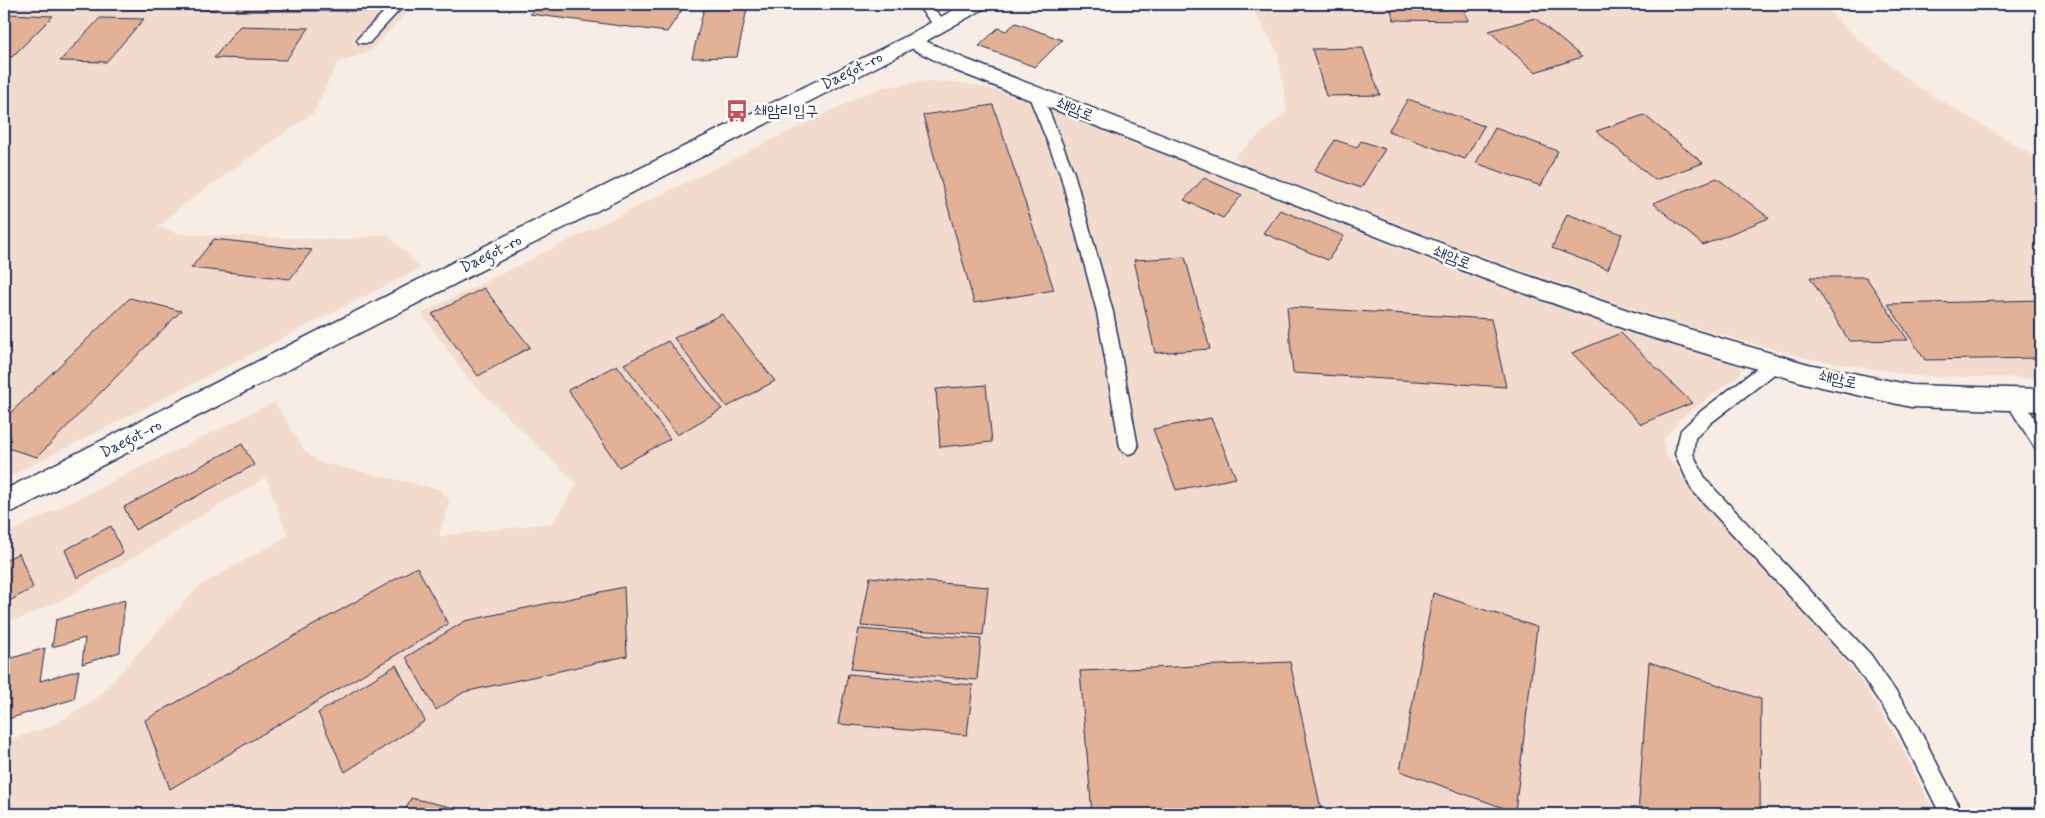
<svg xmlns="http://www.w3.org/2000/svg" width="2045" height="818" viewBox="0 0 2045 818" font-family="Mynerve,'Poor Story',sans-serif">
	<rect width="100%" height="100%" fill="#f8ede4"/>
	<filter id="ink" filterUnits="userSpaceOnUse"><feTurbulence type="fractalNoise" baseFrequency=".02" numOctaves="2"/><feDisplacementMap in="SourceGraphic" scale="10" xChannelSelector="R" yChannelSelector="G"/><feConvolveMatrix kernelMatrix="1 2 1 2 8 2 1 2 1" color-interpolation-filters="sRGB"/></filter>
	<g filter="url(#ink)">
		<!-- built -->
		<path fill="#f2dbcd" d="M57 4H414L369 52 337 63 314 112 180 207 158 227 180 234 341 240 387 234 421 268 4 479V5L51 9Z
			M1250 4H1823L1846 29 1915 85 2041 160V378L1918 376 1805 358 1663 319 1500 263 1242 165 1235 156 1287 111 1278 53Z
			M927 81 954 82 993 89 1083 122 1451 269 1731 361 1741 368 1739 375 1680 419 1671 430 1663 440 1665 453 1714 515 1822 632 1860 679 1900 743 1935 814H4V742L57 724 99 696 199 586 288 536 266 477 66 598 19 619 4 621V535L274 402 305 451 318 462 439 489 450 500 439 536 553 523 577 484 469 380 422 313 859 97 880 88Z"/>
		<!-- building -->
		<path fill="#e3b196" stroke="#1b2f5e" d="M77 4H219L215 10 72 9Z
			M240 4H380L375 11H235Z
			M538 4H657L684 7 667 32 530 14Z
			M705 4H748L737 57 692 58Z
			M1389 4H1462L1468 21 1394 20Z
			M8 14 53 16 12 57H4V19Z
			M100 18 144 19 106 62 60 61Z
			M1535 18 1582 57 1535 72 1489 31Z
			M1016 23 1062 40 1035 67 979 46 998 28 1006 31Z
			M240 26 309 28 286 60 214 58Z
			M1363 48 1380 95 1326 96 1312 49Z
			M1408 99 1484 126 1465 159 1388 131Z
			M993 105 1054 290 974 303 923 115Z
			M1644 115 1703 163 1655 180 1596 131Z
			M1495 128 1558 151 1541 186 1476 163Z
			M1335 140 1357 147 1361 141 1385 149 1361 188 1314 171Z
			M1204 178 1242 195 1223 218 1184 200Z
			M1717 178 1769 218 1703 245 1653 203Z
			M1280 210 1344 236 1328 260 1263 233Z
			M1567 214 1622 234 1608 269 1552 248Z
			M214 239 312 250 290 279 191 268Z
			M1185 257 1210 349 1155 353 1134 260Z
			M1810 277H1866L1908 340 1849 341Z
			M484 288 530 347 478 376 432 314Z
			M130 298 181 311 37 457 4 447V419Z
			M2041 300V358L1925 360 1888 304Z
			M1287 307 1491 319 1506 387 1293 373Z
			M722 314 775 381 727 407 674 338Z
			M1621 333 1692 403 1641 424 1572 353Z
			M668 341 722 409 677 435 624 364Z
			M617 365 670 439 619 467 568 390Z
			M986 385 992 442 940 447 936 389Z
			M1211 418 1236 478 1176 490 1153 429Z
			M242 444 254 465 135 530 124 507Z
			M111 526 123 553 77 578 65 550Z
			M19 553 33 588 4 604V561Z
			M417 567 448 624 170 789 145 720Z
			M870 577 988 587 983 635 861 626Z
			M624 587 627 656 464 692 436 710 406 657 465 621Z
			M1433 593 1537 627 1515 812 1400 771Z
			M125 600 120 652 82 664 85 638 52 647 56 620Z
			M859 629 981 639 977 680 851 669Z
			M45 648 40 681 79 670 74 699 4 720V688L9 659Z
			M1290 662 1322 814H1092L1080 671Z
			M1649 662 1761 699 1760 814H1638Z
			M396 665 425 721 345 772 318 713Z
			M848 674 973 685 967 735 838 724Z
			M411 798 481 814H403Z"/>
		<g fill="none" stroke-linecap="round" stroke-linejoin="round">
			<defs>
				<path id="lane" d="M392 4H405L369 43H359L357 40 359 37Z
					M916 4H929L946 22 947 25 946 28H936Z
					M1035 90 1042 94 1074 173 1113 312 1138 447 1135 452 1129 454 1123 452 1120 447 1097 312 1060 173 1028 94Z
					M1775 357 1781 359 1783 364 1781 369 1712 422 1695 438 1693 454 1706 480 1871 655 1913 717 1963 814H1940L1899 731 1857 669 1692 490 1675 454 1681 430 1700 412 1769 359Z
					M2013 392 2019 394 2041 428V450L2035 448 2004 399 2007 394Z"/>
				<path id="street" d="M912 35 968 60 1500 266 1648 317 1808 364 1911 385 2041 389V411L1911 407 1808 384 1633 332 1482 278 954 70 905 45 902 41 905 37Z"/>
				<path id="secondary" d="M964 4H988L985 8 919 45 4 516V490L560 208 905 37Z"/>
			</defs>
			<!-- lane casing -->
			<use href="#lane" stroke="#1b2f5e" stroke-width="3"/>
			<!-- street casing -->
			<use href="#street" stroke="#1b2f5e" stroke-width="3"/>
			<!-- secondary casing -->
			<use href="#secondary" stroke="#1b2f5e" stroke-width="3"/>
			<!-- lane -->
			<use href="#lane" fill="#fdfcf7" fill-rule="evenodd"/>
			<!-- street -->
			<use href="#street" fill="#fdfcf7" fill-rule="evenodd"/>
			<!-- secondary -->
			<use href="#secondary" fill="#fdfcf7" fill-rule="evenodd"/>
		</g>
	</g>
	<!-- icons -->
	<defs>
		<symbol id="bus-bare" viewBox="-9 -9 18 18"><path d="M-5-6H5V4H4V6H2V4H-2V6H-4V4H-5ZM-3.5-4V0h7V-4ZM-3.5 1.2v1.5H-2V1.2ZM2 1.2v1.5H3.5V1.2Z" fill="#d1495b" stroke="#fdfcf7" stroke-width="2.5" paint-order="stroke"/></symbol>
	</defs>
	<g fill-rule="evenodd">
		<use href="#bus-bare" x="721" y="95" width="32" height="32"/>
	</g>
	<g text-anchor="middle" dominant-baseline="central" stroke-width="5" stroke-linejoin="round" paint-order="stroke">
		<!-- street labels -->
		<g font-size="16" fill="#1b2f5e" stroke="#fdfcf7">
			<text transform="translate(852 71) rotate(-27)">Daegot-ro</text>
			<text transform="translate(1075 110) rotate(22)">쇄암로</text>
			<text transform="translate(491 254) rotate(-27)">Daegot-ro</text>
			<text transform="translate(1452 258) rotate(21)">쇄암로</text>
			<text transform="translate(1838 380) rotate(12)">쇄암로</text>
			<text transform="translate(131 439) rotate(-27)">Daegot-ro</text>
		</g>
		<!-- poi labels -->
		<g font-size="16" fill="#1b2f5e" stroke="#fdfcf7" text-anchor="start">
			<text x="754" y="111">쇄암리입구</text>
		</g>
	</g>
	<!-- margin -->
	<rect width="2045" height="818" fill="none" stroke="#fdfcf7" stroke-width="20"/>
	<rect x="10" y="10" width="2025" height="798" fill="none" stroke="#1b2f5e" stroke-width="2" filter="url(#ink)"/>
</svg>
